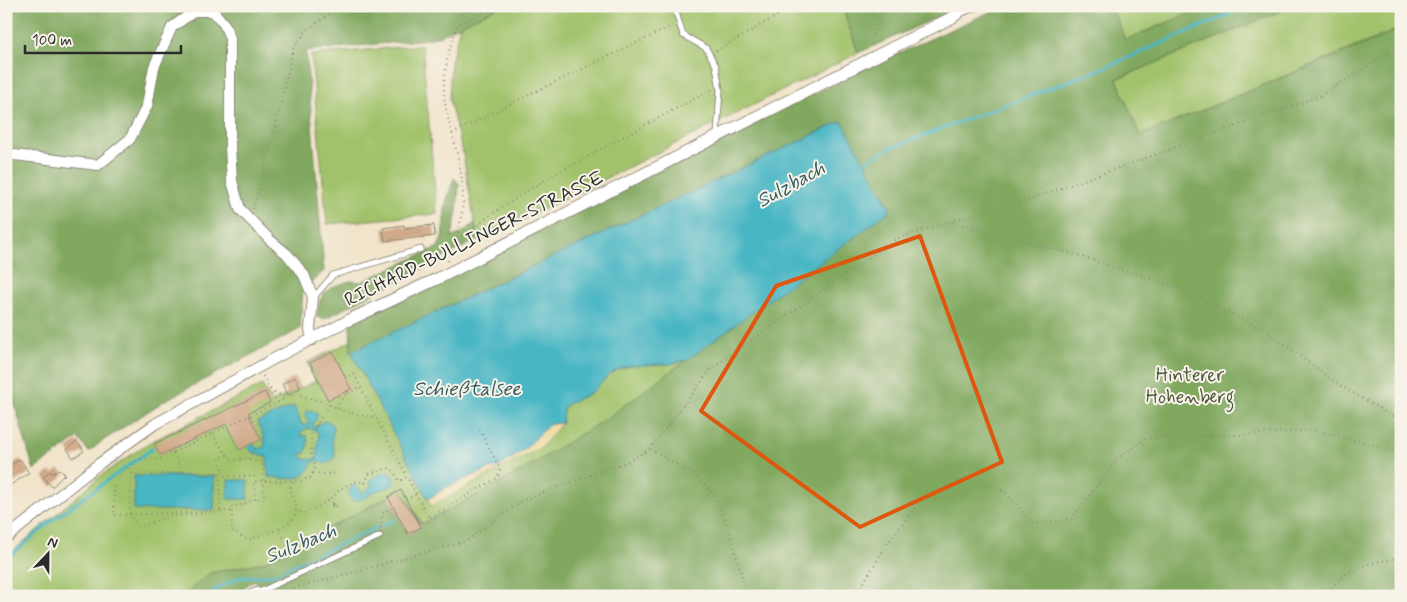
<svg xmlns="http://www.w3.org/2000/svg" width="1407" height="602" viewBox="0 0 1407 602" font-family="Mynerve,sans-serif">
	<rect width="100%" height="100%" fill="#f7f3e8"/>
	<filter id="ink" filterUnits="userSpaceOnUse"><feTurbulence type="fractalNoise" baseFrequency=".02" numOctaves="2"/><feDisplacementMap in="SourceGraphic" scale="10" xChannelSelector="R" yChannelSelector="G"/><feConvolveMatrix kernelMatrix="1 2 1 2 8 2 1 2 1" color-interpolation-filters="sRGB"/></filter>
	<filter id="wash" filterUnits="userSpaceOnUse"><feTurbulence type="fractalNoise" baseFrequency=".0096" numOctaves="4" result="noise"/><feDisplacementMap in="SourceGraphic" scale="20" xChannelSelector="R" yChannelSelector="G"/><feGaussianBlur stdDeviation="1.12" result="paint"/><feColorMatrix in="noise" values="0 0 0 0 0 0 0 0 0 0 0 0 0 0 0 0 0 1.4 0 .05"/><feComposite in="paint" operator="in"/></filter>
	<g filter="url(#wash)">
		<rect width="100%" height="100%" fill="#f1e4ca"/>
		<!-- green -->
		<path fill="#a1c26a" stroke="#66764a" d="M500 6H842L858 53 478 242 463 154 449 99 451 63 460 25Z
			M1111 6H1208L1125 40Z
			M1293 6H1392L1401 28 1140 136 1117 79Z
			M422 45 437 214 327 224 311 55Z
			M351 341V352L561 416C564 401 575 401 587 395 596 389 601 379 610 374 628 362 647 365 668 364 674 363 681 361 687 360 660 379 634 400 607 418 548 458 485 491 422 524L401 490 264 562 210 573 183 596H6V557L103 474 147 444 262 385 272 402 316 381 307 363Z"/>
		<!-- forest -->
		<path fill="#80a85e" stroke="#566a44" d="M6 6H500L443 34 429 39 306 51 324 271 303 290 300 329 164 401 101 442 89 452 78 438 34 470 6 376V352L12 343 6 334Z
			M842 6H956L949 12 858 53Z
			M1003 6H1111L1125 40 1208 6H1293L1117 79 1140 136 1400 29 1392 6H1401V596H259L264 590 254 580 233 596H183L210 573 264 562 388 497 408 534 421 527 401 490 422 524 508 479 607 418 891 210 842 121 351 352 350 324 864 69Z
			M454 178 459 184 457 211 452 237 462 233 475 223 477 240 324 319 317 317C319 298 322 290 341 284 349 281 353 280 361 282L438 247 442 238 446 202Z"/>
		<!-- sand -->
		<path fill="#eeda9e" stroke="#8c8264" d="M562 423 542 447 431 506 428 499 447 487 489 469 499 467 523 451 550 424Z"/>
		<!-- water -->
		<path fill="#49b6c4" stroke="#3a7078" fill-rule="evenodd" d="M842 121 891 210 687 360 670 364 628 366 619 369 609 375 594 390 585 396 568 403 563 409 562 423 550 424 523 451 499 467 489 469 447 487 428 499 351 352Z
			M294 406 302 425 309 424 305 415 307 411 312 410 317 413V418L312 425 316 428 318 424 325 421 330 422C336 429 332 433 332 441 334 453 340 458 325 464L317 461 312 463C305 484 286 478 268 477L267 457C260 452 252 456 247 446L253 443 257 449 264 447C267 439 260 430 257 422ZM308 428 318 432C320 441 315 448 318 457L308 460 301 457 302 453 304 454C309 448 309 442 306 435L302 437 301 432Z
			M381 473C387 472 391 473 395 478L393 485C385 491 374 488 368 497 362 498 358 502 353 501L348 494 350 488 355 485 363 493 365 492 371 486 370 482C372 478 378 476 381 473Z
			M134 476H214V510H134Z
			M228 480H248V499H228Z"/>
		<g fill="none" stroke-linecap="round" stroke-linejoin="round">
			<!-- stream -->
			<path stroke="#49b6c4" stroke-width="3" d="M861 164 888 149 1111 65 1248 6
				M384 525 394 520
				M6 559 54 519 153 448
				M208 596 216 589 238 578 272 575 378 527"/>
		</g>
		<g id="blocks">
			<!-- building -->
			<path fill="#d0a988" d="M404 225V228L434 225 435 236 385 241 383 228Z
				M333 352 351 389 328 400 310 363Z
				M295 377 300 388 288 395 282 384Z
				M265 392 270 403 248 413 261 440 239 450 226 424 160 455 154 444Z
				M77 441 84 451 73 458 67 449Z
				M20 459 29 473 9 486 6 481V468Z
				M59 469 65 474 52 487 43 477 50 471 53 474Z
				M401 490 421 527 408 534 388 497Z"/>
		</g>
	</g>
	<g filter="url(#ink)">
		<use href="#blocks" fill-opacity="0" stroke="#8e887a" stroke-width="1"/>
		<g fill="none" stroke-linecap="round" stroke-linejoin="round">
			<defs>
				<path id="service" d="M674 6 683 35 706 48 716 66 720 90 717 135
					M965 12 980 6
					M314 297 333 275 421 249
					M247 596 252 592 257 593 380 536"/>
				<path id="minor" d="M6 154 98 165 130 139 147 106 154 67 172 27 195 11H213L224 24 230 38V146L232 181 240 209 270 240 287 254 304 275 313 297 310 329 312 340
					M6 538 100 463 155 424 279 356 349 320
					M255 596 257 593"/>
				<path id="tertiary" d="M349 320 441 277 953 17 966 6"/>
			</defs>
			<!-- service casing -->
			<use href="#service" stroke="#8e887a" stroke-width="7"/>
			<!-- minor casing -->
			<use href="#minor" stroke="#8e887a" stroke-width="12"/>
			<!-- tertiary casing -->
			<use href="#tertiary" stroke="#8e887a" stroke-width="13"/>
			<!-- path -->
			<path stroke="#8e887a" stroke-width="2" stroke-dasharray="1 4" stroke-linecap="butt" d="M873 35 887 6
				M716 51 794 6
				M452 134 516 101 672 26
				M253 209 274 133 293 49 307 30 341 6
				M953 222 1080 256 1185 290 1268 332 1336 383 1401 421
				M457 239 471 231 486 218 533 187 606 146 713 89
				M448 261C465 220 467 192 456 149 451 127 443 107 444 85 445 64 451 44 457 25L496 6
				M263 376 277 403
				M345 378 354 374 376 418
				M270 389 285 398
				M348 393 360 387
				M335 407C340 403 343 395 348 393L347 391
				M212 434 227 455 219 458 224 476
				M650 449 694 475 714 494 729 530 746 591 750 596
				M173 453 180 466V473
				M227 455 230 458 235 460 245 458 252 461 262 462 263 464 264 499H255
				M248 458 263 440 251 416
				M132 464 114 480V515L232 511
				M220 473 224 476H254V481
				M313 473 329 474 337 473
				M131 474 132 464 139 459H159L295 394 320 401 346 412 376 418 407 476
				M296 478 290 488 296 504V511L306 513 328 501 343 487 357 481 365 483 369 474 388 468 392 469 399 481 407 477 429 518 497 478 500 472 499 467 479 428
				M406 500 416 494
				M328 501 334 507 336 506 335 504 332 503 331 505 332 506H335L333 503V505
				M205 512 204 514 169 516 142 526 136 525 130 514 131 474 220 473V512
				M381 528 382 514 393 507
				M279 529 247 540C241 537 239 533 232 531V506L241 505 255 499 254 481H299L310 478 315 468 311 454V432L330 405
				M283 537 279 529 291 522 296 513
				M281 596 295 588 466 541 523 500 629 461 650 449 712 368 896 239 951 221 1031 199 1320 96 1401 46
				M849 596 862 585 887 544 921 500 967 476 1004 491 1033 524 1072 519 1118 458 1147 438 1241 435 1314 430 1381 447 1401 454
				M1325 596C1345 566 1367 564 1401 557"/>
			<!-- service -->
			<use href="#service" stroke="#fff" stroke-width="5"/>
			<!-- minor -->
			<use href="#minor" stroke="#fff" stroke-width="10"/>
			<!-- tertiary -->
			<use href="#tertiary" stroke="#fff" stroke-width="11"/>
		</g>
	</g>
	<!-- marked area -->
	<path fill="none" stroke="#df570e" stroke-width="4" stroke-linejoin="round" d="M920 236 1002 462 860 527 701 411 776 286Z"/>
	<g text-anchor="middle" dominant-baseline="central" stroke-width="4" stroke-linejoin="round" paint-order="stroke">
		<!-- street labels -->
		<g font-size="19" fill="#2b2b2b" stroke="#f7f3e8">
			<text transform="translate(474 239) rotate(-26)">RICHARD-BULLINGER-STRASSE</text>
		</g>
		<!-- park labels -->
		<g font-size="19" fill="#4e583e" stroke="#f7f3e8">
			<text x="1190" y="375">Hinterer<tspan x="1190" dy="22">Hohenberg</tspan></text>
		</g>
		<!-- water labels -->
		<g font-size="20" font-style="italic" fill="#365c61" stroke="#f7f3e8">
			<text transform="translate(791 185) rotate(-29)">Sulzbach</text>
			<text x="467" y="389">Schießtalsee</text>
			<text transform="translate(301 544) rotate(-22)">Sulzbach</text>
		</g>
	</g>
	<!-- margin -->
	<rect width="1407" height="602" fill="none" stroke="#f7f3e8" stroke-width="25"/>
	<!-- north arrow -->
	<g transform="translate(48 554) rotate(22)" stroke="#f7f3e8" stroke-width="4" paint-order="stroke">
	<path d="M0-4L9 19L0 12L-9 19Z" fill="#2b2b2b"/>
	<text y="-8" font-size="14" font-weight="bold" text-anchor="middle" fill="#2b2b2b">N</text>
	</g>
	<!-- scale -->
	<path d="M25 45v8h156v-8" fill="none" stroke="#2b2b2b" stroke-width="2.5"/>
	<text x="32" y="45" font-size="15" fill="#2b2b2b" stroke="#f7f3e8" stroke-width="4" paint-order="stroke">100 m</text>
</svg>
